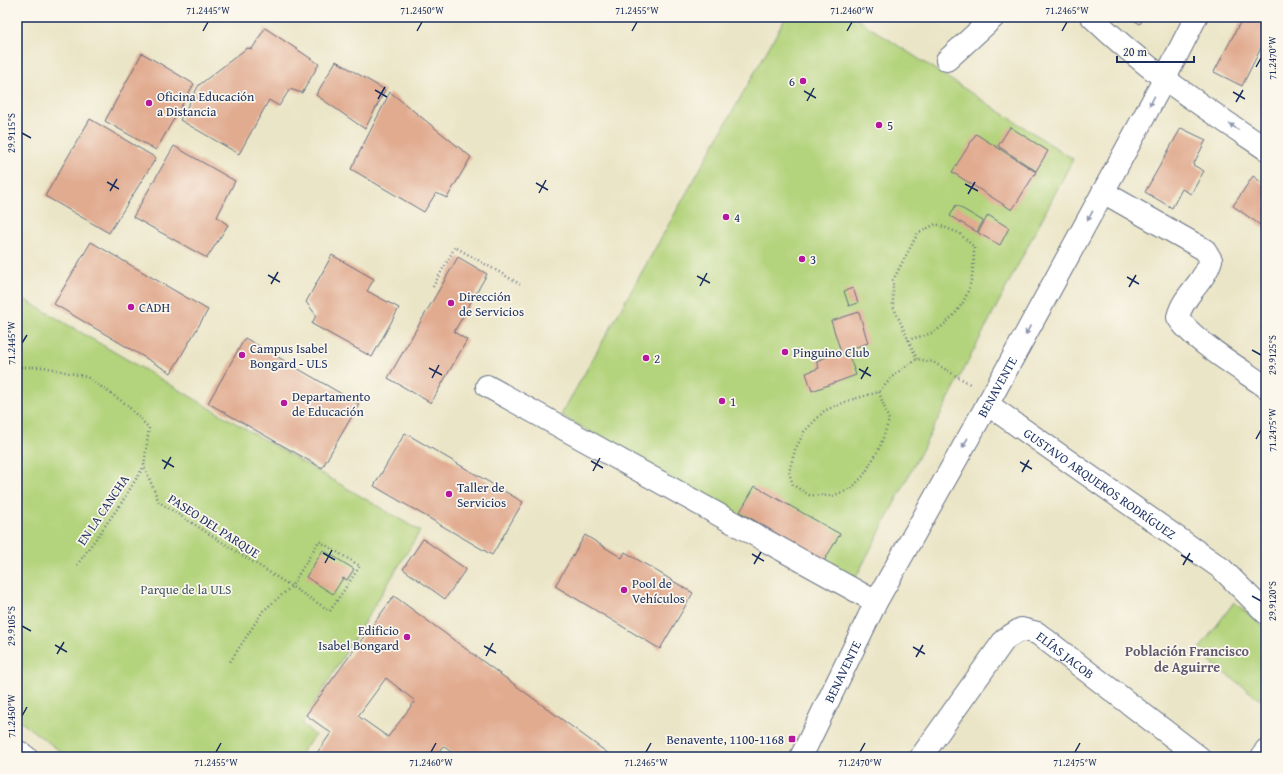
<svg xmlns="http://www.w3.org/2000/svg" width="1283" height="774" viewBox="0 0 1283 774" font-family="'Gentium Book Plus',serif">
	<rect width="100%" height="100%" fill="#fbf7ec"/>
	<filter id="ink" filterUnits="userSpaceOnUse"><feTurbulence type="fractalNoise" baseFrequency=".025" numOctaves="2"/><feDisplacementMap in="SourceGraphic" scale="8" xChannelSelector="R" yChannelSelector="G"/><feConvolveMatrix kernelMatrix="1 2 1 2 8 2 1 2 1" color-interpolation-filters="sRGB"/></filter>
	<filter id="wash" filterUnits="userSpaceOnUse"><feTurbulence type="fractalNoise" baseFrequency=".012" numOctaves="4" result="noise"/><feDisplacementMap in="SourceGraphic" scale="16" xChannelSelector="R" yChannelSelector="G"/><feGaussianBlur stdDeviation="0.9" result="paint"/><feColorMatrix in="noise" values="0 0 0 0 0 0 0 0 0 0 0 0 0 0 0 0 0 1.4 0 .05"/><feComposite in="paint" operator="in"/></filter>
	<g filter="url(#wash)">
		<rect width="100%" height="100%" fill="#ebe5c7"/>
		<!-- green -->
		<path fill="#b3d37b" stroke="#67816c" d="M786 17H854L1073 159 853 583 561 415Z
			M17 295 420 531 302 724 315 735 298 757H68L17 719Z
			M1234 602 1263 626 1266 632V704L1197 652Z"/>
		<g id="blocks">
			<!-- building -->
			<path fill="#e1ab90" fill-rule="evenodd" d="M1128 17H1144L1140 24Z
				M1243 17H1266V38L1242 86 1214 72Z
				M265 28 319 64 302 93 290 89 279 106 269 100 239 154 180 120 199 85 247 48 252 49Z
				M142 53 194 84 156 150 105 121Z
				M336 61 385 90 365 129 316 95Z
				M390 92 471 157 447 198 436 193 424 212 351 169Z
				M90 119 156 158 109 233 45 196Z
				M1010 127 1048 151 1036 171 998 146Z
				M1181 128 1206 140 1193 165 1204 171 1191 194 1182 189 1172 208 1145 192Z
				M976 134 1036 172 1012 210 952 172Z
				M174 146 235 181 217 217 228 225 207 258 133 217Z
				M1253 176 1266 186V229L1233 206Z
				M956 205 983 221 977 232 950 216Z
				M988 215 1009 228 1000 245 978 233Z
				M91 242 208 310 171 373 54 304Z
				M332 255 374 279 367 291 399 308 372 357 312 324 316 315 306 302Z
				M458 257 487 274 454 332 467 340 431 403 388 378Z
				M853 288 858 303 849 306 844 291Z
				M859 312 868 343 847 350 856 375 812 391 806 373 819 368 816 361 841 352 831 321Z
				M245 338 359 404 322 468 208 403Z
				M405 433 523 502 492 555 374 486Z
				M755 486 840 534 824 561 740 512Z
				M585 535 622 558 625 552 693 593 660 649 555 586Z
				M423 539 466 569 445 599 403 569Z
				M323 550 354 569 347 580 343 578 333 594 306 577Z
				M394 596 613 757H458L443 746 435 757H314L331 733 306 715ZM386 678 415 701 388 737 358 716Z"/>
		</g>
	</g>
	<g filter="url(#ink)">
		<use href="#blocks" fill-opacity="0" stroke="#646f83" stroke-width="1"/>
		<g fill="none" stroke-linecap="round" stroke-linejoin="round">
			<defs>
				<g id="minor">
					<path d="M1092 17C1145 69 1205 108 1266 149"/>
					<path d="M947 60 994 17"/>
					<path d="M1103 192 1205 250 1211 260C1205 282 1183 295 1178 317 1190 339 1244 371 1266 387"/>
					<path d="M487 386 876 602"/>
					<path id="s1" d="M987 404 1222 569 1266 613"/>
					<path id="s2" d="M921 757 1005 639 1021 629 1037 633 1199 757"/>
					<path d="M1262 757 1266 750"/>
				</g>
				<g id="major">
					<path d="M17 751 26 757"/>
					<path id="s3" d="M801 757 876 602 992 396 1164 80 1196 17"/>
				</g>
			</defs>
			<!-- minor casing -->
			<use href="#minor" stroke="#646f83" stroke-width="24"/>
			<!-- major casing -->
			<use href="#major" stroke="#646f83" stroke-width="24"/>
			<!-- path -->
			<path stroke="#646f83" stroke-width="2.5" stroke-dasharray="1 3" stroke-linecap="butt" d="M433 287 455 247 520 284
				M908 340C917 337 929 335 937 330 968 307 974 283 974 247L959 233 936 224 918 233 893 280V306L917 359
				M17 367H44L87 377 126 404 149 428 144 466 159 502 330 611 360 566 319 541 291 587 263 611 230 662
				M879 392 889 420 880 447 864 475 851 489 832 496 809 495 793 485 789 472 795 450 804 432 824 411 850 400 879 392 895 374 917 359 933 362 970 384
				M77 565 122 502 144 466"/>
			<!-- minor -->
			<use href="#minor" stroke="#fff" stroke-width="22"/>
			<!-- major -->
			<use href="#major" stroke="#fff" stroke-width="22"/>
		</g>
		<!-- one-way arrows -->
		<defs><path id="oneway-solid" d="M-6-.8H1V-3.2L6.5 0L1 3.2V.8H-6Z"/></defs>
		<g fill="#8d97ae">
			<use href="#oneway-solid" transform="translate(1152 101) rotate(118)"/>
			<use href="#oneway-solid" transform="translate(1234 127) rotate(-146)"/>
			<use href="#oneway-solid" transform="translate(1090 216) rotate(119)"/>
			<use href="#oneway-solid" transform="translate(1028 330) rotate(119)"/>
			<use href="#oneway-solid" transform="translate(965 443) rotate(119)"/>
		</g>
	</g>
	<!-- ticks -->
	<path fill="none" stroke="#1b2f5e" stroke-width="1.5" d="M203 31 208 22M417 31 422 22M632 31 637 22M847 31 852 22M1062 31 1067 22M1256 67 1261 58M375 90 387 97M804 91 816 98M1233 92 1245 99M378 99 385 87M807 101 814 88M1236 102 1243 90M22 133 31 138M107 182 119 189M536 183 548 190M965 184 978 191M110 191 117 179M539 193 546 180M968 194 975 182M268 275 280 282M697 276 710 283M1127 277 1139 284M271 284 278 272M700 286 707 273M1129 287 1136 275M22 343 27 335M1252 350 1261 355M429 368 442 375M859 369 871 376M432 378 439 365M861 379 868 367M1256 439 1261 430M162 460 174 467M591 461 603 468M1020 462 1032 469M164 469 171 457M593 471 600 458M1022 472 1029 460M323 553 335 560M752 554 764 561M1181 555 1193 562M325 563 332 550M754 564 761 552M1183 565 1190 553M1252 596 1261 601M22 626 31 631M55 645 67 652M484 646 496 653M913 647 925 654M57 654 64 642M486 656 493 643M916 657 923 645M22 716 27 707M216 752 221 743M431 752 436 743M646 752 651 743M860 752 865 743M1075 752 1080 743"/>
	<!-- markers -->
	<g fill="#b5179e" stroke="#fbf7ec" stroke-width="1.5">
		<circle cx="803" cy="81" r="4"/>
		<circle cx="149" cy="103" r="4"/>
		<circle cx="879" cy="125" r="4"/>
		<circle cx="726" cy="217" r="4"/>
		<circle cx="802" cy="259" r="4"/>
		<circle cx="451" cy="303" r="4"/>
		<circle cx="131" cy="307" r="4"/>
		<circle cx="785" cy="352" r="4"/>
		<circle cx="242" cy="355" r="4"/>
		<circle cx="646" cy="358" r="4"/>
		<circle cx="722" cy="401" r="4"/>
		<circle cx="284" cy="403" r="4"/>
		<circle cx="449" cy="494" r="4"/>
		<circle cx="624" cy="590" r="4"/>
		<circle cx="407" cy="637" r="4"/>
		<rect x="788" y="735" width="8" height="8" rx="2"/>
	</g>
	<g text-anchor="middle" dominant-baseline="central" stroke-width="3.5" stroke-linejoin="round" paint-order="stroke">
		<!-- poi labels -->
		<g font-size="13" fill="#1b2f5e" stroke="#fbf7ec" text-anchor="start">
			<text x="795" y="81" text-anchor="end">6</text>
			<text x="157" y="96">Oficina Educación<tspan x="157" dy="15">a Distancia</tspan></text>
			<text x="887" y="125">5</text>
			<text x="734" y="217">4</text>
			<text x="810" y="259">3</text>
			<text x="459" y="296">Dirección<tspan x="459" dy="15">de Servicios</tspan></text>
			<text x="139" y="307">CADH</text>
			<text x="250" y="348">Campus Isabel<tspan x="250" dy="15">Bongard - ULS</tspan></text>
			<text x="793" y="352">Pinguino Club</text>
			<text x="654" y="358">2</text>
			<text x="292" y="396">Departamento<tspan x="292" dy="15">de Educación</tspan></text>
			<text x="730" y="401">1</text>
			<text x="457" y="487">Taller de<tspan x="457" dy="15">Servicios</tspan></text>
			<text x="632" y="583">Pool de<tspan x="632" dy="15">Vehículos</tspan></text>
			<text x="399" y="630" text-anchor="end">Edificio<tspan x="399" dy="15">Isabel Bongard</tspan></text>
			<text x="784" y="739" text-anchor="end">Benavente, 1100-1168</text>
		</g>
		<!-- street labels -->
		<g font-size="13" fill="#1b2f5e" stroke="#fbf7ec">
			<text stroke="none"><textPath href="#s3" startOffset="419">BENAVENTE</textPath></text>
			<text stroke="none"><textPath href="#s1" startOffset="138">GUSTAVO ARQUEROS RODRÍGUEZ</textPath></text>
			<text transform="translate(103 510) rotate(-56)">EN LA CANCHA</text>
			<text transform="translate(214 526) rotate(33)">PASEO DEL PARQUE</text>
			<text stroke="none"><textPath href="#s2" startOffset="216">ELÍAS JACOB</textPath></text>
			<text stroke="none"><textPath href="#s3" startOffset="95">BENAVENTE</textPath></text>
		</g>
		<!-- park labels -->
		<g font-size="13" fill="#415865" stroke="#fbf7ec">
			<text x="186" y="589">Parque de la ULS</text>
		</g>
		<!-- neighbourhood labels -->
		<g font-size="14" font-weight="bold" fill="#605a70" stroke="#fbf7ec">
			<text x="1187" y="651">Población Francisco<tspan x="1187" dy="16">de Aguirre</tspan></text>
		</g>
	</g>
	<!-- margin -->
	<rect width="1283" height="774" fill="none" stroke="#fbf7ec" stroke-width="44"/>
	<!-- scale -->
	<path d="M1117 56v6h77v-6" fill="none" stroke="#1b2f5e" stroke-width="2"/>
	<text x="1123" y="56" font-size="12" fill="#1b2f5e" stroke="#fbf7ec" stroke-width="3" paint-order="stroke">20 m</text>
	<rect x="22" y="22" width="1239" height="730" fill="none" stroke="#1b2f5e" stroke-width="1.5"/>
	<g font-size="10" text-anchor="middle" fill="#1b2f5e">
		<text x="208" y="14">71.2445°W</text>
		<text x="422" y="14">71.2450°W</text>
		<text x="637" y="14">71.2455°W</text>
		<text x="852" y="14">71.2460°W</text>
		<text x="1067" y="14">71.2465°W</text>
		<text transform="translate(1272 58) rotate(-90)" y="4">71.2470°W</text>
		<text transform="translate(11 133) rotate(-90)" y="4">29.9115°S</text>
		<text transform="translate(11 343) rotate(-90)" y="4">71.2445°W</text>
		<text transform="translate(1272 355) rotate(-90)" y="4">29.9125°S</text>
		<text transform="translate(1272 430) rotate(-90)" y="4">71.2475°W</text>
		<text transform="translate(1272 601) rotate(-90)" y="4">29.9120°S</text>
		<text transform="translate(11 626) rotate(-90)" y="4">29.9105°S</text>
		<text transform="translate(11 716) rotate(-90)" y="4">71.2450°W</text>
		<text x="216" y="766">71.2455°W</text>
		<text x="431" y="766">71.2460°W</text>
		<text x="646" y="766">71.2465°W</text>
		<text x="860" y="766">71.2470°W</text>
		<text x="1075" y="766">71.2475°W</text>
	</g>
</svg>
